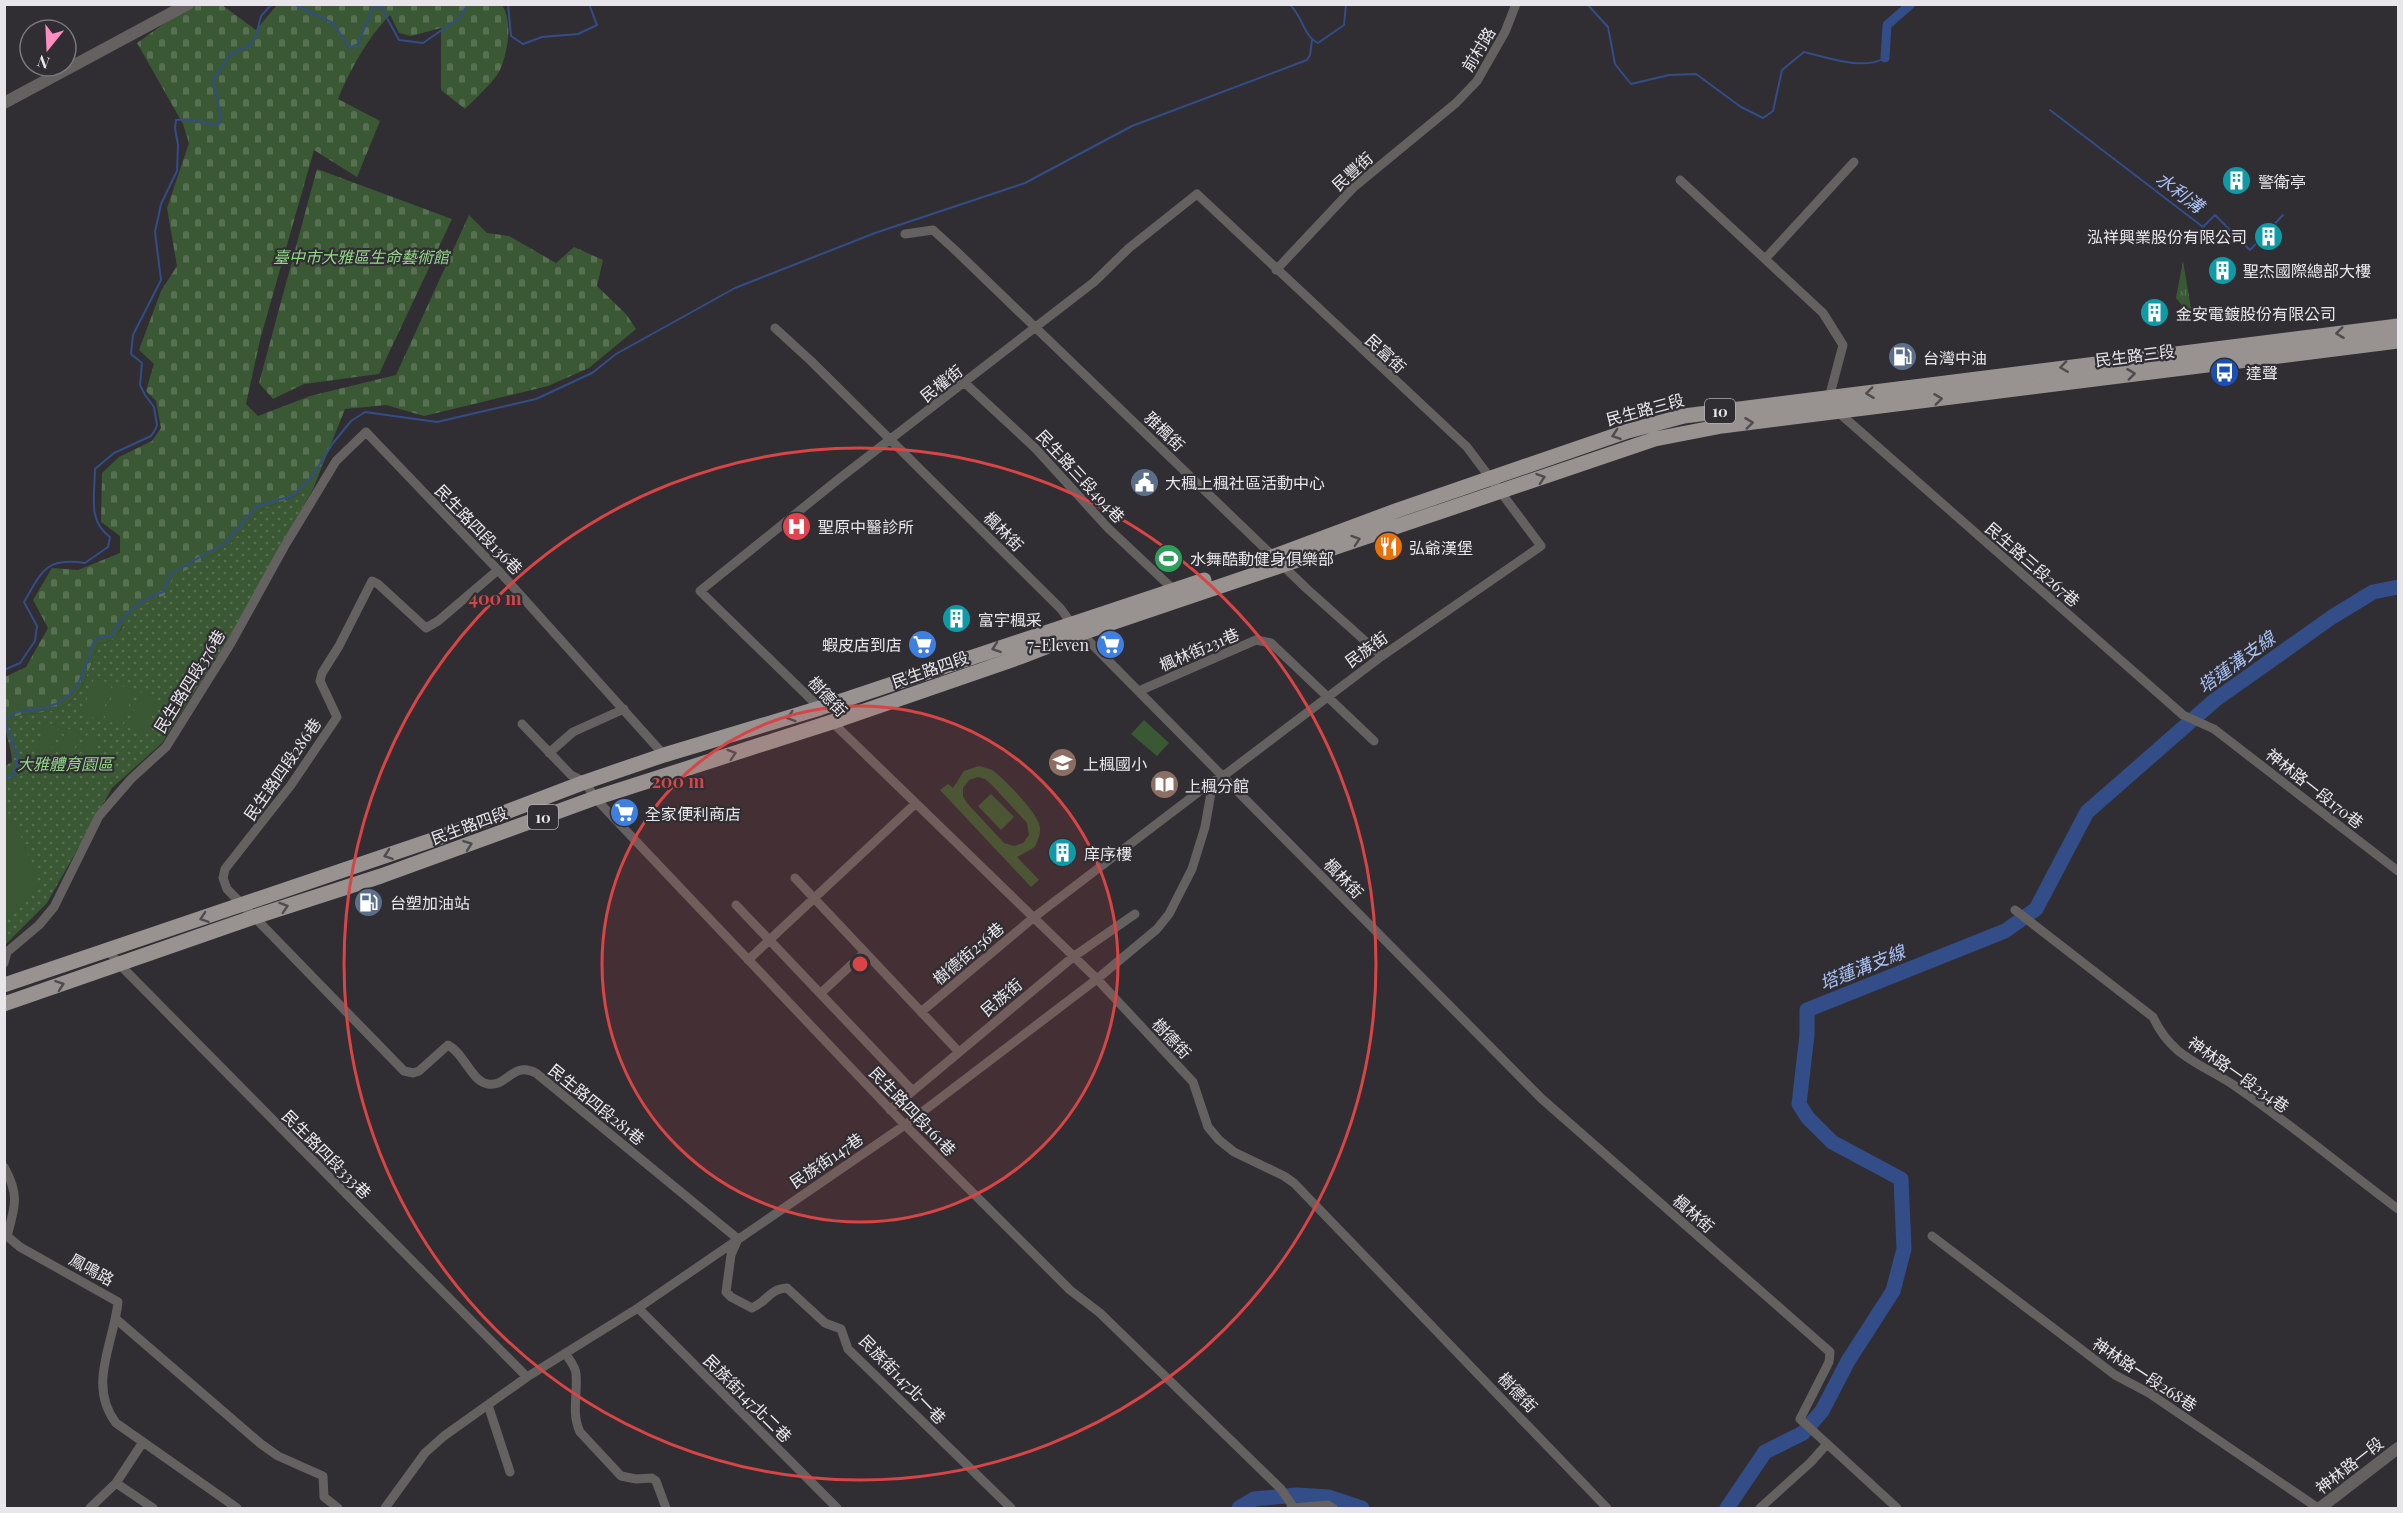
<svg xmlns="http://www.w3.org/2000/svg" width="2403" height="1513" viewBox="0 0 2403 1513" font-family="'Playfair Display','Noto Sans TC',serif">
	<defs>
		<pattern id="grass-tufts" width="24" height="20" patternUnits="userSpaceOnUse" patternTransform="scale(1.5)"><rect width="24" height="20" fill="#395833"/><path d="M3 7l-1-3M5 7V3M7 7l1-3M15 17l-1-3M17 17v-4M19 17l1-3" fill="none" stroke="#567051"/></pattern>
		<pattern id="cemetery-stones" width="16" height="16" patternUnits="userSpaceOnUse" patternTransform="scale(1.5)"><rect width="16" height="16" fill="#395833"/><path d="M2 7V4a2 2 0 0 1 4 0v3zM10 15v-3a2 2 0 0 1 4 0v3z" fill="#567051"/></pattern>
		<pattern id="park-dots" width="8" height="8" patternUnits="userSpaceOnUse" patternTransform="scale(1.5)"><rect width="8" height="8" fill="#395833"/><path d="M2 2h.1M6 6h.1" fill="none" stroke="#567051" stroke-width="1.8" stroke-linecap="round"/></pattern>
	</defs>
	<rect width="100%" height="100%" fill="#302e33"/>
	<!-- grass -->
	<path fill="url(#grass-tufts)" d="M2183 261 2192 314H2189L2176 298Z"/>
	<!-- cemetery -->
	<path fill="url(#cemetery-stones)" d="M190 5H222L256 30 277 5H502C513 22 508 51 500 70 494 82 475 99 465 109L441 90V28L411 36 399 33 390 15C368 37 350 70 338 99L380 121 357 177 314 150 260 340 246 404 258 416 310 396 396 375 469 215 487 233 509 236 556 263 574 247 603 260 597 286 626 314 636 329 589 368 548 386 424 416 386 405 345 409 313 489 262 509 229 545 174 578 167 595 122 626 116 639 98 644C89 670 82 704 51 711 32 715 22 712 5 721V677L26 667 48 628 33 600 52 568 78 570 120 553V536L101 522 102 473 119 457 152 441 161 428 156 401 146 391 154 364 139 350 161 291 177 266 167 208 189 143 183 124 137 43Z
		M317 169 452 219 379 374 304 384 273 399 259 383Z"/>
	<!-- park -->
	<path fill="url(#park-dots)" d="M313 489 232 633 162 743 112 788 47 903 5 945 4 766 12 762C12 748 5 736 5 721 22 712 32 715 51 711 82 704 89 670 98 644L116 639C126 617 144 600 167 595L173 578 229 545 262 509Z"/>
	<!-- garden -->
	<path fill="#395833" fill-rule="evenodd" d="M94 678 112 684 100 720 82 714Z
		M116 684 134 690 122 726 104 720Z
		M140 692 158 697 147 733 129 728Z
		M1144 720 1169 743 1157 756 1131 734Z
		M45 722 59 726 49 756 36 752Z
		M66 728 80 732 70 762 57 758Z
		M87 735 100 739 91 769 78 765Z
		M979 766C983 767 988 768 992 770 1004 778 1035 811 1039 824 1042 832 1038 839 1035 847L1017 857 1039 880 1031 887 940 790 948 784 953 788 964 771ZM978 777 985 779 991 784 1027 823 1029 835 1023 843 1014 846 1004 843 967 803 963 796V788L969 780Z
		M991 794 1014 817 1001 830 978 806Z
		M5 809 16 823 39 885 5 921Z"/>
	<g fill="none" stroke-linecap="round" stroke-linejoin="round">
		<!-- stream -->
		<path stroke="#324d87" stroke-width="2" d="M293 4 333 23 350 48 358 44 373 7H381L399 40 423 43 459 18 468 4
			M508 4 511 36 523 44 542 37 578 34 597 25 589 4
			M1289 4C1302 14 1303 36 1318 43L1344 25 1346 4
			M1587 4 1608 27 1615 64 1631 84 1669 75 1696 74 1741 107 1763 118 1773 111 1782 70 1804 52C1827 57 1862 71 1885 58
			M2050 110 2203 227 2215 215 2250 250 2283 215
			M4 670 20 663 35 641 37 626 24 602C42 571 46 557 85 563L108 547 110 537C87 521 95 494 95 469L114 453 151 436 155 430 157 425 154 407 145 395 140 385 142 363 131 354 133 335 161 280 155 232 161 204 177 171 178 145 175 128 176 120C191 117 204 126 219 124L221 116 213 80 230 54 249 46 256 36 261 16 272 4
			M4 720C21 708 20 712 39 709 78 702 82 676 93 643L97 638 112 636C120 616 143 597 163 592L170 574 225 543 257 506 292 496 310 479 333 443 351 421 365 412 437 422 536 399 592 373 616 354 735 288 875 233 1025 183 1132 126 1307 60 1310 55 1312 40
			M4 720 18 756 14 775 4 778"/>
		<!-- canal -->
		<path stroke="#324d87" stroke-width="9" d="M1885 58 1887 25 1911 4"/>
		<!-- river -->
		<path stroke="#324d87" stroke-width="15" d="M1239 1508 1254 1499 1297 1495 1329 1497 1362 1508
			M1727 1508 1765 1452 1803 1433 1822 1411 1848 1361 1893 1291 1904 1249 1901 1179 1832 1142 1808 1118 1799 1104 1807 1035V1010L2005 931 2036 909 2087 812 2215 700 2332 617 2373 592 2398 587"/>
		<!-- minor -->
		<path stroke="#646160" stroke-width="9" d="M1680 180 1823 313 1843 345 1829 398
			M905 234 933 230 955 250 1306 588 1382 656
			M1765 259 1854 162
			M1276 270 1354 187 1456 103 1477 81 1505 32 1516 4
			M775 328 811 361 1061 609 1071 623 1542 1099 1830 1352 1829 1362 1800 1419 1897 1508
			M965 383 1035 448 1108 528 1174 590
			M1838 412 2183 715 2214 729 2398 871
			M498 570 438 621 426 628 378 584 372 581 339 646 322 673 320 681 337 717 291 785 225 869 223 878 227 889 404 1071 413 1073 419 1071 448 1045C464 1053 472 1082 488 1084 508 1087 512 1061 536 1073L738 1239 731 1255 726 1292 731 1297 752 1308C768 1301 769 1289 787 1288L825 1323 841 1329 848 1349 1011 1508
			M1139 691 1256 640 1271 643 1374 741
			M821 709 700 591 840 478 1094 282 1129 248 1197 194 1467 447 1541 546 1382 656 1222 777 1213 781 1033 918 921 1012
			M830 720 1097 979 1193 1082 1208 1127 1219 1140 1234 1152 1284 1176 1294 1183 1607 1508
			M522 724 571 775 585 782 595 798 905 1125 1070 1290 1100 1313 1281 1489 1294 1508
			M549 753 573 732 624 709
			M795 878 959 1052
			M736 905 913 1091
			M2015 910 2153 1017C2172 1059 2204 1064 2238 1088 2293 1126 2345 1169 2398 1209
			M108 950 120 965 527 1377
			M748 960 915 804
			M4 963 7 952 39 925 54 907 99 816 131 779 166 747 231 643 284 547 336 461 366 432 498 570 664 755
			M821 993 864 953
			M890 1110 1073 957 1135 914
			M4 1167C20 1195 15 1207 7 1236L20 1247 118 1302C114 1343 87 1385 116 1423L237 1508
			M1932 1236 2115 1375 2149 1393 2318 1508
			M638 1308 837 1508
			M116 1319 261 1444 278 1456 323 1476 324 1497 338 1508
			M565 1353C569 1359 576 1367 576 1374 578 1394 571 1413 580 1432L621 1476 636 1479 652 1478 656 1481 666 1508
			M488 1405 510 1472
			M116 1483 153 1508
			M90 1508 116 1483 143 1442
			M385 1508 425 1453 444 1436 527 1377 638 1308 905 1125 1097 979 1157 929 1169 914 1192 869 1205 827 1213 781
			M1291 1508 1328 1505 1333 1508
			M1760 1508 1811 1462 1826 1445"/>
		<!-- tertiary -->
		<path stroke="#646160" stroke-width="12" d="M4 103 188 4
			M2320 1508 2398 1448"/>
		<!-- primary -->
		<path stroke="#989290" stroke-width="15" d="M1269 558 1398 510 1628 431 1684 416 2398 326
			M4 985 438 838 585 782 664 755 820 708 1204 580
			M4 1004 254 917 381 876 595 798 841 719 1020 657 1082 633 1655 439 1722 426 2398 341"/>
	</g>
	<!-- one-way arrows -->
	<defs><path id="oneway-chevron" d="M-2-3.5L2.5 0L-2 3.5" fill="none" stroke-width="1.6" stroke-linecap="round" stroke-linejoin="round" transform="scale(1.5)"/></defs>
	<g stroke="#4f4c4f">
		<use href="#oneway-chevron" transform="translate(2340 333) rotate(173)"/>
		<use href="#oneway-chevron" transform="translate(2064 367) rotate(172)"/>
		<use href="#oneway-chevron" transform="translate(2131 374) rotate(-7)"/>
		<use href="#oneway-chevron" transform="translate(1870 393) rotate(173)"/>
		<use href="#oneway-chevron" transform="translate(1938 399) rotate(-7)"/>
		<use href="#oneway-chevron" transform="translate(1749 423) rotate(-7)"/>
		<use href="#oneway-chevron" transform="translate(1616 435) rotate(161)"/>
		<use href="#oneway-chevron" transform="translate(1541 478) rotate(-19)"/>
		<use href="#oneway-chevron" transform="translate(1356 540) rotate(-18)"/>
		<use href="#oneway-chevron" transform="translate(996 648) rotate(161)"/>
		<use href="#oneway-chevron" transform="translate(791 717) rotate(163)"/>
		<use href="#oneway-chevron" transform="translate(732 754) rotate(-18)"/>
		<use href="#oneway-chevron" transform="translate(468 845) rotate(-20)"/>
		<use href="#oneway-chevron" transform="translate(388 855) rotate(161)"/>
		<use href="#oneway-chevron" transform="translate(284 907) rotate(-18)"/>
		<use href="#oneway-chevron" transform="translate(204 918) rotate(161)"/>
		<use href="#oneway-chevron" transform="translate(60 985) rotate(-19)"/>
	</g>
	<!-- distance rings -->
	<circle cx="860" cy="964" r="258" fill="#d94445" fill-opacity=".12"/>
	<g fill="none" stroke="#d94445" stroke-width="3">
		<circle cx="860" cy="964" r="258"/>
		<circle cx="860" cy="964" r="516"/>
	</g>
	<!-- icons -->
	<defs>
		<symbol id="building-disc" viewBox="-11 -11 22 22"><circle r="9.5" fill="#0f9aa8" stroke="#302e33"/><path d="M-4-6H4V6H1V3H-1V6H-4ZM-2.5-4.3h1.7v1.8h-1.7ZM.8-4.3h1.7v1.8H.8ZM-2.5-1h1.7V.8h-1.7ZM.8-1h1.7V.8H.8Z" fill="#fff"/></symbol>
		<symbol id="fuel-disc" viewBox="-11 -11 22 22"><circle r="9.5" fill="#5c6f8a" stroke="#302e33"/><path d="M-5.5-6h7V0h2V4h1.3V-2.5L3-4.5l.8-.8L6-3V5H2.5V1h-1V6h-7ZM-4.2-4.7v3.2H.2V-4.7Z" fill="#fff"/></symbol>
		<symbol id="bus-disc" viewBox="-11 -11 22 22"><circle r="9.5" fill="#1a4fb4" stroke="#302e33"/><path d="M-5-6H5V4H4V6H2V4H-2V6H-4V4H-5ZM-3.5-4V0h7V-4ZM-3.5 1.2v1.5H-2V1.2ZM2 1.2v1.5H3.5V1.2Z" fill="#fff"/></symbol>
		<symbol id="civic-disc" viewBox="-11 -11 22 22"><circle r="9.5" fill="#5c6f8a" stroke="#302e33"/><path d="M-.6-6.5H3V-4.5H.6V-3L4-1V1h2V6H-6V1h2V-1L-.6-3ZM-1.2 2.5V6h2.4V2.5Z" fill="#fff"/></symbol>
		<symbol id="hospital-disc" viewBox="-11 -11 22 22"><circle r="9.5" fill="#e0444e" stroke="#302e33"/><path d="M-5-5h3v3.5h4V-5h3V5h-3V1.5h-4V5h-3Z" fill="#fff"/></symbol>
		<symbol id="restaurant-disc" viewBox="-11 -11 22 22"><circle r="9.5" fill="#e8710a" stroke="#302e33"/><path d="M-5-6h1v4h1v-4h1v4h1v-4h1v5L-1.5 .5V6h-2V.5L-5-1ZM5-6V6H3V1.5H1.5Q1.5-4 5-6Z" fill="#fff"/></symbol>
		<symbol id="stadium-disc" viewBox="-11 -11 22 22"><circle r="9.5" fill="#2e9e5b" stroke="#302e33"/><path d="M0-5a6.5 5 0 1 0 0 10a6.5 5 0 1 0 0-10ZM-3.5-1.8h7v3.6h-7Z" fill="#fff"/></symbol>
		<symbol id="supermarket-disc" viewBox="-11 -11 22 22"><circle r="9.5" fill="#3f7fe0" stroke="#302e33"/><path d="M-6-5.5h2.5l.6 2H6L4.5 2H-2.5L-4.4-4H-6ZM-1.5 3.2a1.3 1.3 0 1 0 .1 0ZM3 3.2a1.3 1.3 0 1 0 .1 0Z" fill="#fff"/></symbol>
		<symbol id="school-disc" viewBox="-11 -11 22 22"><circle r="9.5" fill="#8d6e63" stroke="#302e33"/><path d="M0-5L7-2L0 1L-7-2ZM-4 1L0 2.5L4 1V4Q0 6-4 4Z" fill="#fff"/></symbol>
		<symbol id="library-disc" viewBox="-11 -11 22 22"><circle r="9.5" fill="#8d6e63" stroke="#302e33"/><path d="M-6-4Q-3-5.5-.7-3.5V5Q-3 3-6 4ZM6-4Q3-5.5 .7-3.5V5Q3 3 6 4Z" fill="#fff"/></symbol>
	</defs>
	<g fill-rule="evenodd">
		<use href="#building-disc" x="2220" y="164" width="33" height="33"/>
		<use href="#building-disc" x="2252" y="220" width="33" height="33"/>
		<use href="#building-disc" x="2206" y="254" width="33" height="33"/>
		<use href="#building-disc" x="2138" y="296" width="33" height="33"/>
		<use href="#fuel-disc" x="1886" y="340" width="33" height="33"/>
		<use href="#bus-disc" x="2208" y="356" width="33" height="33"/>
		<use href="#civic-disc" x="1128" y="466" width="33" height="33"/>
		<use href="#hospital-disc" x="780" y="510" width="33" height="33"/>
		<use href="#restaurant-disc" x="1372" y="530" width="33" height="33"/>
		<use href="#stadium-disc" x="1152" y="542" width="33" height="33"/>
		<use href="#building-disc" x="940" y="602" width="33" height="33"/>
		<use href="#supermarket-disc" x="906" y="628" width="33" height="33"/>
		<use href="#supermarket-disc" x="1094" y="628" width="33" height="33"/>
		<use href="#school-disc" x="1046" y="746" width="33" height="33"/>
		<use href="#library-disc" x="1148" y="768" width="33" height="33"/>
		<use href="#supermarket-disc" x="608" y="796" width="33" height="33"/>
		<use href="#building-disc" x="1046" y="836" width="33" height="33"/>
		<use href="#fuel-disc" x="352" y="886" width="33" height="33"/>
	</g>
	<g text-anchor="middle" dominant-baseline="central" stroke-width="4.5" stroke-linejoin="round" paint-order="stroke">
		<!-- shield labels -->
		<g fill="#302e33" stroke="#b1afb3" stroke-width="1.5">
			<rect x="1705" y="399" width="30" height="24" rx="4.5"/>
			<rect x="528" y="805" width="30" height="24" rx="4.5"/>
		</g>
		<g font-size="15" font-weight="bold" fill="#e8e6ea">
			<text x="1720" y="411">10</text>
			<text x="543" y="817">10</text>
		</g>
		<!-- street labels -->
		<g font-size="16" fill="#e8e6ea" stroke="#302e33">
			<text transform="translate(1478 49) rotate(-59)">前村路</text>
			<text transform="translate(1352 171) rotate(-42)">民豐街</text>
			<text transform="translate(1386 353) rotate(43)">民富街</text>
			<text transform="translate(2135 355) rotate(-7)">民生路三段</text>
			<text transform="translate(941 383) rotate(-38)">民權街</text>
			<text transform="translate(1645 409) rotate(-15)">民生路三段</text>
			<text transform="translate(1165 431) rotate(44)">雅楓街</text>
			<text transform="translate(1081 476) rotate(47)">民生路三段494巷</text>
			<text transform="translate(479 529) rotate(46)">民生路四段136巷</text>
			<text transform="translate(1004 531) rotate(45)">楓林街</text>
			<text transform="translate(2033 564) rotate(41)">民生路三段267巷</text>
			<text transform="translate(1199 649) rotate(-23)">楓林街231巷</text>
			<text transform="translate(1366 649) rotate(-36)">民族街</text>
			<text transform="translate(930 669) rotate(-19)">民生路四段</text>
			<text transform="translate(189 681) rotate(-58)">民生路四段376巷</text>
			<text transform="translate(828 696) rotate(47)">樹德街</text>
			<text transform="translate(282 769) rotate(-55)">民生路四段286巷</text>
			<text transform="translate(2315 788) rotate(38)">神林路一段170巷</text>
			<text transform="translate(469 825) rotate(-20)">民生路四段</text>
			<text transform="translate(1344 878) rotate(46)">楓林街</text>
			<text transform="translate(968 953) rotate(-40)">樹德街256巷</text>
			<text transform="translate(1001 997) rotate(-40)">民族街</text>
			<text transform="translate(1172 1038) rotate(47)">樹德街</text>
			<text transform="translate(2239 1074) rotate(35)">神林路一段234巷</text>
			<text transform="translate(597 1104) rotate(39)">民生路四段281巷</text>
			<text transform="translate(913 1111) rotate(46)">民生路四段161巷</text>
			<text transform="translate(327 1154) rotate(45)">民生路四段333巷</text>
			<text transform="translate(826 1160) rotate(-34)">民族街147巷</text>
			<text transform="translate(1694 1213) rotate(41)">楓林街</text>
			<text transform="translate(92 1269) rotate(29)">鳳鳴路</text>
			<text transform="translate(2145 1374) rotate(33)">神林路一段268巷</text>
			<text transform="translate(903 1379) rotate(46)">民族街147北一巷</text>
			<text transform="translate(1518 1392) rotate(46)">樹德街</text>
			<text transform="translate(748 1398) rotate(45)">民族街147北二巷</text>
			<text transform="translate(2349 1465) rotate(-38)">神林路一段</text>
		</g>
		<!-- poi labels -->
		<g font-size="16" fill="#e8e6ea" stroke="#302e33" text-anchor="start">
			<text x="2258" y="181">警衛亭</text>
			<text x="2247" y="236" text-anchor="end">泓祥興業股份有限公司</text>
			<text x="2243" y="270">聖杰國際總部大樓</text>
			<text x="2176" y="313">金安電鍍股份有限公司</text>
			<text x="1923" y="357">台灣中油</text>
			<text x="2246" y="372">達聲</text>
			<text x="1165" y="482">大楓上楓社區活動中心</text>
			<text x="818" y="526">聖原中醫診所</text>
			<text x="1409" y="547">弘爺漢堡</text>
			<text x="1190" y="558">水舞酷動健身俱樂部</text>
			<text x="978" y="619">富宇楓采</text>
			<text x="902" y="644" text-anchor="end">蝦皮店到店</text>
			<text x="1089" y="644" text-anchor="end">7-Eleven</text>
			<text x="1083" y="763">上楓國小</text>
			<text x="1185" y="785">上楓分館</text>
			<text x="645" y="813">全家便利商店</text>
			<text x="1084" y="853">庠序樓</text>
			<text x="390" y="902">台塑加油站</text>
		</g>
		<!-- park labels -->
		<g font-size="16" font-style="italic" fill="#93d885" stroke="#302e33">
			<text x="361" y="256">臺中市大雅區生命藝術館</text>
			<text x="65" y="763">大雅體育園區</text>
		</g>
		<!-- water labels -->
		<g font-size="18" font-style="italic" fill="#a7c1f5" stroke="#302e33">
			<text transform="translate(2180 192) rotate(37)">水利溝</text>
			<text transform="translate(2236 662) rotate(-36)">塔蓮溝支線</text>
			<text transform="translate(1862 967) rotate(-22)">塔蓮溝支線</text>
		</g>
	</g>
	<circle cx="860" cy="964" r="9" fill="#d94445" stroke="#302e33" stroke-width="3"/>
	<g font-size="18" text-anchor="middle" font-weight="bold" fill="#d94445" stroke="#302e33" stroke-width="4.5" stroke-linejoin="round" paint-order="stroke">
		<text x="495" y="605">400 m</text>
		<text x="678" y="788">200 m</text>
	</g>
	<!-- border -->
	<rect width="2403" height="1513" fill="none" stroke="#e8e6ea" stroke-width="12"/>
	<!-- north arrow -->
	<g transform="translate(48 48) rotate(198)"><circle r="28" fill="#302e33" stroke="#7a787c" stroke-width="1.5"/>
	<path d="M0-4.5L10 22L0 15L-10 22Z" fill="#fd8ebf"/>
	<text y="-9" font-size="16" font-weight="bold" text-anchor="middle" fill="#e8e6ea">N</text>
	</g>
</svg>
